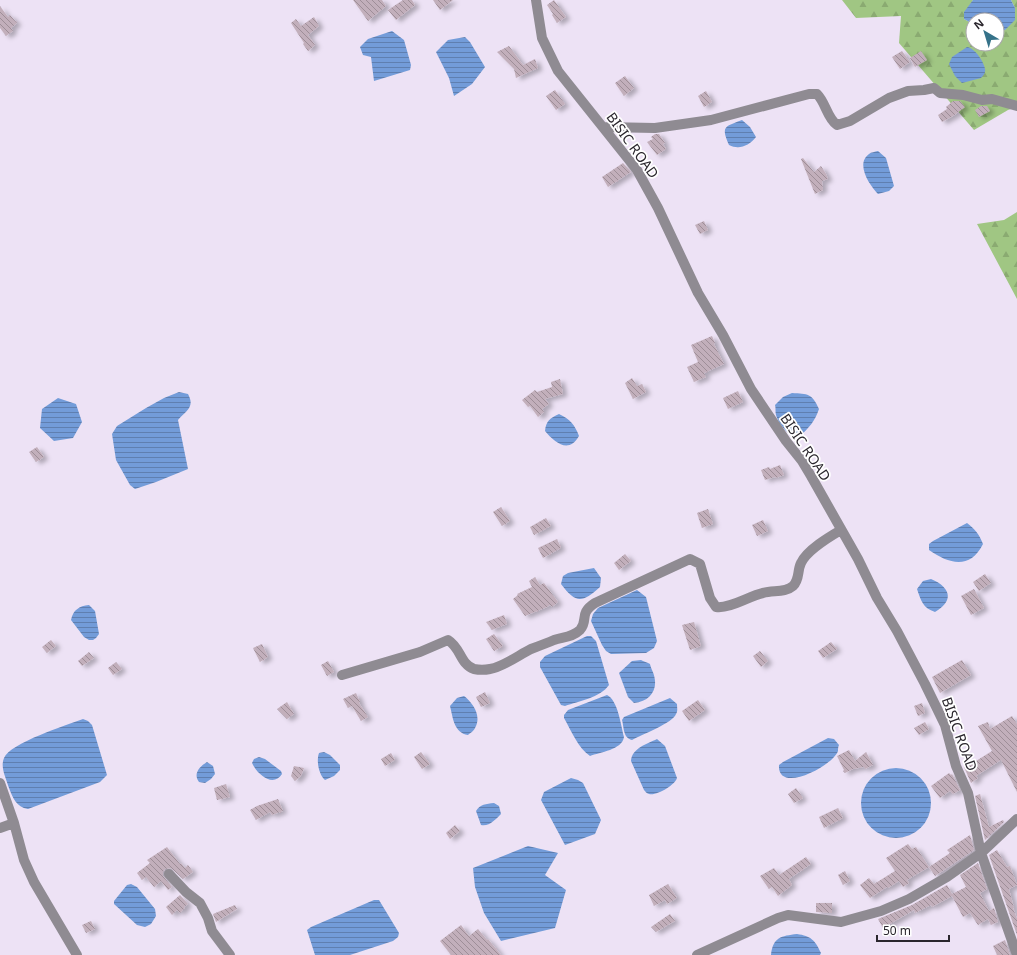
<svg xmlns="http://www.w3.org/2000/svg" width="1017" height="955" viewBox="0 0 1017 955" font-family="'Noto Sans',sans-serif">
	<defs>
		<pattern id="forest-firs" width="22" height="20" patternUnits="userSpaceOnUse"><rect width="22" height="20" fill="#a0c683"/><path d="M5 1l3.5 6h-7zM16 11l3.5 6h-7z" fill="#8aaa71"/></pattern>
		<pattern id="water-rules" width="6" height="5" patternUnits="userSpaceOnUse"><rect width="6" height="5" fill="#739cd9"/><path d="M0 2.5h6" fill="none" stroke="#5f7fb0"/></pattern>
		<pattern id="building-back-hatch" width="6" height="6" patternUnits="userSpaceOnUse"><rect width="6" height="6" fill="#c2afbb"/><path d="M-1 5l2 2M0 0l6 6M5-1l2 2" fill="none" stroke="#9e8e98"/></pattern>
		<filter id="shadow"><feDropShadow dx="4.5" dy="2.5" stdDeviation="2" flood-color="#0004"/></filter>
	</defs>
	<rect width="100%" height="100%" fill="#ede2f5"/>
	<!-- forest -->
	<path fill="url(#forest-firs)" d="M842 0H973L964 19 973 24V44H997V31L1005 30 1015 8 1011 0H1017V107L1008 110 974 130 899 43 901 16 856 18Z
		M1017 212V299L977 224 1004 220Z"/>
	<!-- water -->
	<path fill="url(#water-rules)" d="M973 0H1011L1015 8V20L1005 30 997 31V20H973V24L964 19V12Z
		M392 31 404 40 411 65 410 70 374 81 371 57 363 55 360 47 368 39Z
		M465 37 470 42 485 67 472 84 454 96 449 78 436 52 448 40Z
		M967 47C975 48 984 62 985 69 986 73 983 76 981 78L962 83 955 76 949 64 952 57Z
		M742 120 750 127 756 137C749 146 739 150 729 145 721 126 724 127 742 120Z
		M878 151 886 158 894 186 889 191 878 194C870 186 855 164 869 154 871 152 875 152 878 151Z
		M179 392 188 394C195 407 187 410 178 420L188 469 156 482 135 489 130 485 116 460 112 434 117 426 146 408 164 398Z
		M792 393C808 394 812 393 819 409 815 421 809 428 799 437 789 437 779 425 776 415 775 412 776 408 775 405L783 397Z
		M58 398 76 404 82 422 73 438 54 441 40 428 42 409Z
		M559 414C570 419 575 425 579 436 569 454 555 443 545 431 546 421 550 418 559 414Z
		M967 523C975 529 979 534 983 544 970 570 949 564 929 550V544L933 541Z
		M594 568 601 578 600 587C582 603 576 604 561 584L563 576 568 573Z
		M931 579C950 587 955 600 935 612 923 608 921 601 917 589L923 581Z
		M637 590 646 597 657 641 654 648 646 653 611 654 606 651 602 645 591 621 593 614 598 608Z
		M89 605 95 611 99 634 96 638 93 640H89L84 637 71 620C73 610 79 606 89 605Z
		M587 636H591L596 641 609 685C600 698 579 701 565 706L561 705 540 667V662L545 656Z
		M641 660C643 661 648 663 650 664 650 665 652 670 652 670 660 687 652 701 634 703L628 697 619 673 632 661Z
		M607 695C618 700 621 726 624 737 622 750 600 752 590 756 578 748 571 730 564 718V715L568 710Z
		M464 696C473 703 482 716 475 728 474 731 470 733 468 735 454 733 453 718 450 706L457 698Z
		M670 698 677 704C677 708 678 711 676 714 673 723 641 735 632 740 623 738 624 727 622 720L624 717Z
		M83 719 88 721 92 725 107 775 100 782 28 809C16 807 13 798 9 788 6 778 0 767 4 758 10 743 67 725 83 719Z
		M828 738 834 739 839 745C838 747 838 749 838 751 833 766 777 795 779 765L783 762Z
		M657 739 665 746 677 778C675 785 657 796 649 794 646 793 646 792 644 790L631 761C632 748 647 744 657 739Z
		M324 752 330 755 340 765V770L334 776 325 780C319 775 316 761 319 753Z
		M259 757 265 759 281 771 282 774C273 788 257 774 252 763L254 759Z
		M207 762 213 766 215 774 211 779 205 783 199 782C193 774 199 767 207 762Z
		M861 803a35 35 0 1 1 70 0a35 35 0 1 1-70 0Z
		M571 778 578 780 583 783 601 820 595 834 565 845 541 800 544 792Z
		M494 803 499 806 501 814C496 819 489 827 481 825L476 811C480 804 486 804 494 803Z
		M528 846 558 853 545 875 566 890 555 928 501 941 484 913 475 887 473 868Z
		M131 884 137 887 155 909 156 916 151 924 145 927 137 925 114 904V901L127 885Z
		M374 900H379L399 933 398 937 393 941 350 955H315L307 930 311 927Z
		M797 934C811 936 815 940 821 953L820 955H771C773 937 781 936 797 934Z"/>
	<!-- building -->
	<path fill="url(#building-back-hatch)" filter="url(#shadow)" d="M353 0H382L386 6 368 21Z
		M403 0H412L415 5 396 20 388 10Z
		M433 0H453L440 10Z
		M554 0 566 17 557 23 552 15 553 14 547 5Z
		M0 6 8 17 10 15 17 23 11 28 13 31 6 36 0 28Z
		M314 17 319 26 308 35 315 45 308 51 303 44 304 43 291 23 296 19 301 26Z
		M509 46 523 65 535 59 538 68 516 78 514 69 497 52Z
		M902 51 910 62 900 69 892 57Z
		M921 51 927 60 915 67 910 58Z
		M625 76 634 88 624 96 615 83Z
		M555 90 565 104 556 110 546 96Z
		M706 91 712 102 704 107 698 96Z
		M953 101H960L965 107 953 116 942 122 938 115 947 109 946 107Z
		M981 106H987L990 111 979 117 975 110Z
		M655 134H659L665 143 663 144 666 149 657 155 647 142 653 139 651 137Z
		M803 158 814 172 821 166 826 174 828 179 822 181 823 190 815 194 801 159Z
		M623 163 631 172 608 187 602 177Z
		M704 221 708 230 700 234 695 225Z
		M712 336 715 343 714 344 724 364 704 373 706 377 694 382 687 367 698 362 691 345Z
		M632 378 637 386 642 384 646 392 633 399 625 383Z
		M560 379 563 394 545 399 549 404 542 409 544 412 538 417 530 406 528 407 522 400 535 390 537 392 552 387 551 382Z
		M738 391 743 402 728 409 723 398Z
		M37 447 44 457 36 462 29 452Z
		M780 465 784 475 776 478 775 477 765 480 761 470 769 467 770 469Z
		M501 507 510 521 502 526 493 512Z
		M708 509 713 524 702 528 697 513Z
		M546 518 551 526 534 535 530 527Z
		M763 520 768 531 757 536 752 525Z
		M557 539 561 548 543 558 538 548Z
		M625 554 631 561 619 570 614 563Z
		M985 574 991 583 979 591 973 582Z
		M535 577 540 585 544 583 558 602 552 607 550 605 547 607 525 616 513 599 518 595 517 594 532 587 529 581Z
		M974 589 984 608 971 615 961 596Z
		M504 615 507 624 492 630 486 622Z
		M694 622 701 646 690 650 682 625Z
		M494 634 503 646 494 651 486 639Z
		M51 640 56 646 47 653 42 647Z
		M831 642 837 649 823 658 818 651Z
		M262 644 268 657 260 662 253 648Z
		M760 651 768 661 761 667 753 656Z
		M89 652 94 658 82 666 78 661Z
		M962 660 971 675 940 693 932 677Z
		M328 661 334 672 327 676 321 665Z
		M116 662 122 669 113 675 108 668Z
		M485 692 490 703 481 707 476 697Z
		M356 693 360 702 359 703 368 717 361 721 352 706 348 708 343 699Z
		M698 700 705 710 689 721 682 711Z
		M287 702 294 714 287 719 277 709Z
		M922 703 925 713 918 716 914 706Z
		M1012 716 1017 724V792L1001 760 976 776 978 778 971 783 964 767 967 765 968 766 992 751 978 726 988 722 990 729Z
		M925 722 929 729 919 735 914 728Z
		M849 750 855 761 866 752 873 765 865 769 864 767 853 769 845 773 843 771 844 770 837 756Z
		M421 752 430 764 422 769 414 757Z
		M391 753 395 760 385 766 381 759Z
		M294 766 304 768 301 776 295 781 291 776Z
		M949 773 951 775 952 774 960 790 953 794 950 791 940 798 931 786Z
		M226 784 230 797 217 800 214 788Z
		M796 788 803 798 794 803 788 794Z
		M980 794 989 827 1003 820 1004 822 985 840 975 796Z
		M278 799 283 811 272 815 270 812 256 820 250 810 257 806Z
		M838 808 843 818 824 828 819 817Z
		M455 825 460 831 450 839 446 833Z
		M970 835 974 850 935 876 929 867 950 853 947 850Z
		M908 844 912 849 916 847 929 867 907 880 909 883 903 887 899 881 888 888 887 887 870 898 860 885 869 878 874 884 895 871 886 858Z
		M167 847 180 864 181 863 185 868 188 865 193 872 183 879 171 868 165 869 163 872V876L172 887 168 890 161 881 154 887 146 877 142 880 137 873 150 863 147 860Z
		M997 850 1007 867 1010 866 1017 885 1009 889 1014 908H1013L1017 919V935L989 855Z
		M806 857 811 864 789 879 792 885 778 896 772 887 769 889 760 876 774 868 779 875Z
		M978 863 987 889 980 893 989 911 994 908 998 922 991 925 988 919 978 925 970 913 963 917 952 896 932 907 931 905 915 913 914 910 883 928 878 919 912 905 947 885 952 894 966 887 960 875Z
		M845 871 850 881 843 885 838 875Z
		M668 884 677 898 667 904 665 900 654 906 649 895Z
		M180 895 188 904 184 907 185 908 180 913 177 910 172 915 166 907Z
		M816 903H832V913L816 912Z
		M235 905 237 909 216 922 213 914Z
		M670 914 675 921 656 932 651 927Z
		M91 921 95 929 86 933 82 925Z
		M461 925 469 936 478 929 487 940 488 939 501 955H451L440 941Z
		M1005 940 1010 955H997L993 946Z"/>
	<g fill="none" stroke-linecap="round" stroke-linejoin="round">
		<!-- minor -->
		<path stroke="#8f8b92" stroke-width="10" d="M536 0 542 38 558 71 637 170 658 208 698 293 723 335 751 389 786 441 802 461 811 476 858 559 877 598 897 631 925 684 945 725 956 766 968 793 981 853 1017 955
			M603 127 655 128 711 120 809 94H817C826 103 827 118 837 125L850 121 889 98 908 91 924 90 934 88 940 93 963 95 982 100 992 99 1017 106
			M342 675 420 652 448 640C461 648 460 664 474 669 479 670 485 670 490 669 503 667 519 655 531 649 539 646 547 643 554 640 563 637 573 637 580 630 589 620 578 614 595 603L690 559 700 564 710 598 716 607C730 609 749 596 763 593 773 590 785 593 793 586 800 579 797 571 801 563 807 550 829 537 841 530
			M0 783 14 823 24 860 34 882 77 955
			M0 828 14 823
			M169 874 186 892 200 903 208 918 212 931 230 955
			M697 955 778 918 788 915 841 922 881 911 909 899 947 877 981 853 1017 819"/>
	</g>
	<g text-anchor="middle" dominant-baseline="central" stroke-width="3.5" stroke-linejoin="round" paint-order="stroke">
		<!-- street labels -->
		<g font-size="14" fill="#2a262d" stroke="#fff">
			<text transform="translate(633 145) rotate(54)">BISIC ROAD</text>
			<text transform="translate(806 447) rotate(56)">BISIC ROAD</text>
			<text transform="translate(960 734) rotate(70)">BISIC ROAD</text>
		</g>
	</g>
	<!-- north arrow -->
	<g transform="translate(985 32) rotate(322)"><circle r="19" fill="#ffffff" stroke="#aaa8ab"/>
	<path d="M0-3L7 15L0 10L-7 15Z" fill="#357289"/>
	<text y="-6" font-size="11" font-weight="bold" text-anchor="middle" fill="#2a262d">N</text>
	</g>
	<!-- scale -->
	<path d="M877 935v6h72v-6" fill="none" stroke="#2a262d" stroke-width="2"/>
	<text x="883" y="935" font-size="12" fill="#2a262d" stroke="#ffffff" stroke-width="3" paint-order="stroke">50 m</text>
</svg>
